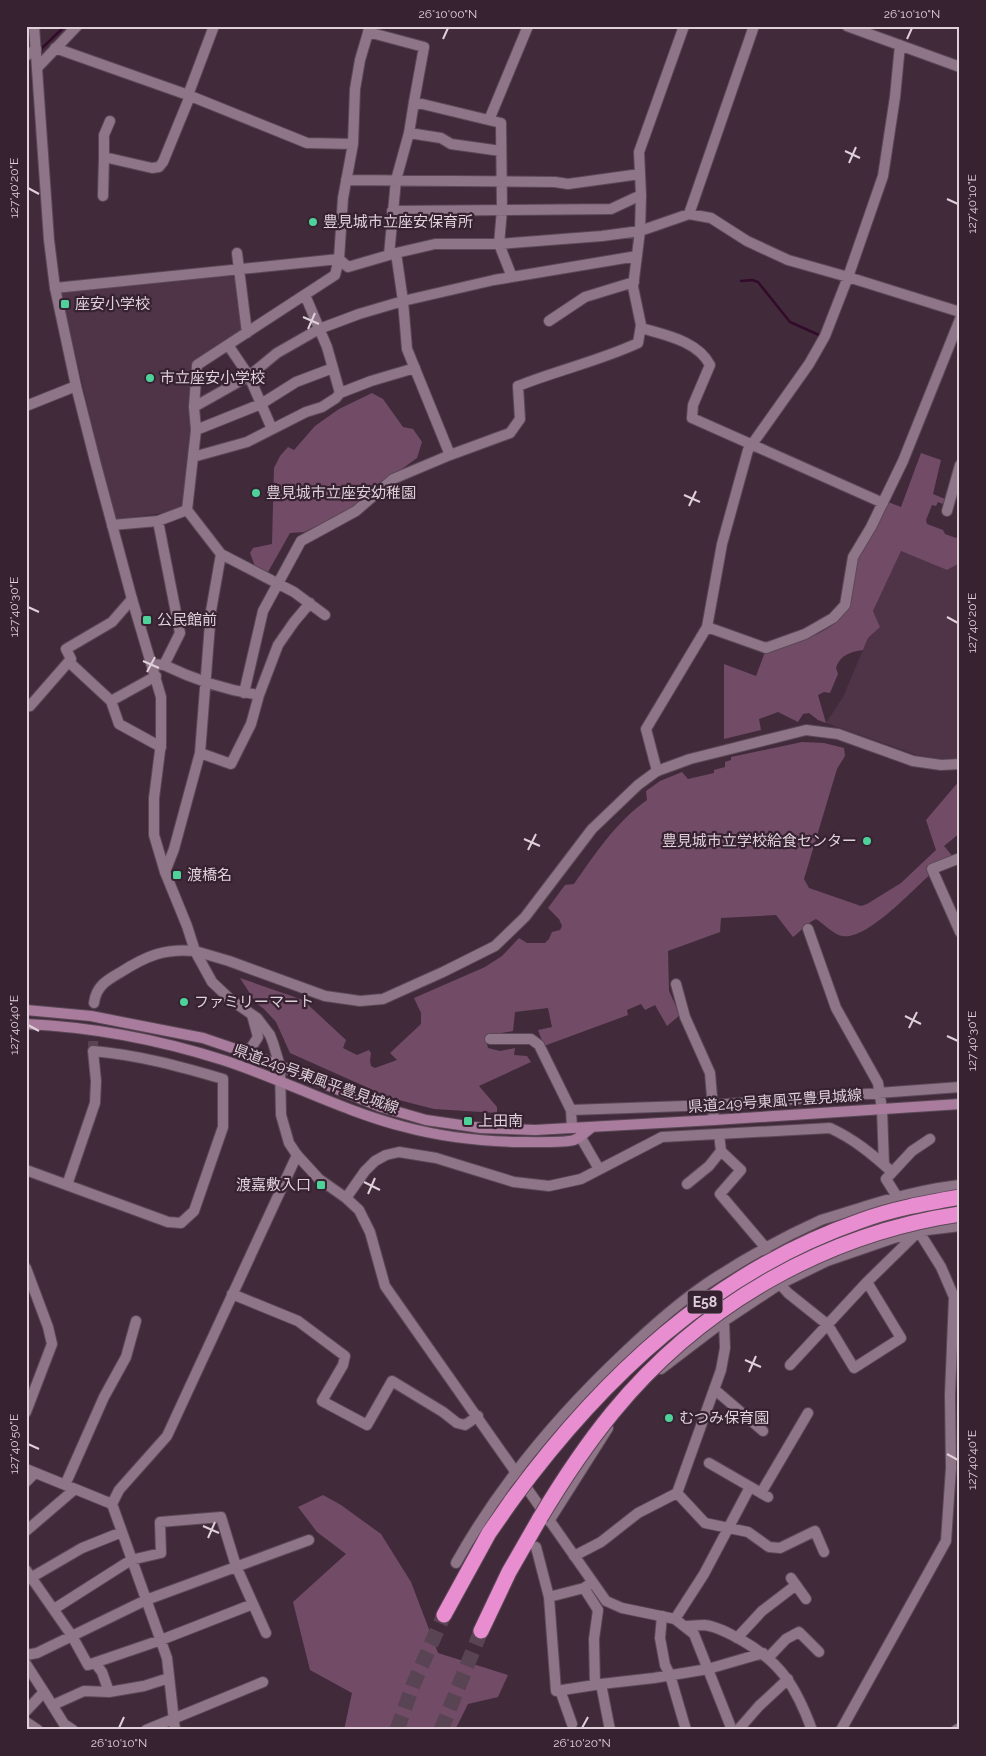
<svg xmlns="http://www.w3.org/2000/svg" width="986" height="1756" viewBox="0 0 986 1756" font-family="Raleway,'Noto Sans JP',sans-serif">
	<rect width="100%" height="100%" fill="#412b3b"/>
	<!-- built -->
	<path fill="#4f3347" d="M236 272 244 332 194 364 191 434 183 506 176 511 114 520 61 292Z
		M901 550 947 570 960 563V758L941 759 917 755 826 723 843 697 868 638 880 627 873 611Z"/>
	<!-- green -->
	<path fill="#724b67" d="M372 393 383 399 403 427 413 429 422 442 417 458 371 491 354 508 304 532 290 533 268 572 255 566 250 553 253 548 272 544 274 468 280 456 288 447 294 450 315 426 339 409Z
		M921 453 941 460 933 494 945 499 943 504 938 502 936 506 932 505 926 520 927 524 943 530 945 534 956 538 960 534V563L947 570 901 551 873 611 880 627 868 638 863 650C850 652 840 655 836 668L838 674 830 693 824 692 818 695 826 723 818 720 809 713 803 714 798 722 778 712 759 719 761 730 724 739V664L756 676 765 652C792 644 838 633 849 605L856 559 871 537 888 502 901 507Z
		M802 742 824 743 844 748 845 756 837 769 804 879 809 888 861 906 867 904 901 883 936 850 926 820 960 780V833L944 846 954 858C946 863 938 867 932 873 914 888 867 941 842 936 833 934 824 924 816 919 808 922 800 932 793 937L776 915 721 918 720 932 668 951 669 991 680 1015 667 1026 655 1005 645 1010 641 1004 627 1010 628 1015 544 1046 538 1030 552 1027 548 1008 515 1012 513 1031 485 1036 488 1048 500 1051 515 1048 514 1055 527 1056 531 1062 479 1086 497 1107V1113L434 1109 391 1098 290 1053 276 1022 264 1009 256 1003 240 978 303 1000 346 1040 343 1048 357 1055 369 1050 371 1053 370 1061 371 1066 375 1068 397 1060 390 1053 421 1024V1013L414 998 485 967 502 956 519 938 527 943H545L549 939 552 932 560 930 562 926 559 919 548 908 565 885 574 884C595 854 616 822 647 800L646 791 660 781 682 772 688 779 714 773V770L725 767V762L731 760V757Z
		M323 1495 341 1505 381 1534 411 1582 438 1653 508 1675 498 1697 468 1704 455 1730H344L352 1693 310 1670 293 1602 346 1554 317 1532 298 1507Z"/>
	<g fill="none" stroke-linecap="round" stroke-linejoin="round">
		<!-- stream -->
		<path stroke="#320a2a" stroke-width="2.5" d="M40 50 65 26
			M26 63 32 57
			M741 281 752 280 758 282 790 322 819 335"/>
		<!-- minor-tunnel -->
		<path stroke="#594453" stroke-width="10" stroke-dasharray="10 5" stroke-linecap="butt" d="M93 1051 94 1003"/>
		<!-- motorway-tunnel -->
		<path stroke="#594453" stroke-width="15" stroke-dasharray="15 8" stroke-linecap="butt" d="M397 1730 413 1685 444 1615
			M441 1730 481 1631"/>
		<defs>
			<path id="minor" d="M847 26 960 67
				M368 32 424 47 414 102 501 123 502 210 499 244 512 277
				M55 48 188 95 307 143 353 144
				M26 56 36 49
				M37 68 77 26
				M188 95 214 26
				M489 120 528 26
				M409 133 441 138 451 144 501 151
				M104 157V135L110 121
				M346 180 555 182 568 184 640 174
				M103 196 104 157 152 168 159 167 163 162 190 96
				M392 211 611 209 641 195
				M689 214 754 26
				M237 253 247 333
				M396 253 403 301 407 349 450 455 510 433 520 419 518 386C558 370 599 361 638 343L641 325 633 287 640 231 641 195 639 152 684 26
				M389 255 396 180 409 133 414 102
				M55 288 339 259 348 267 396 253 435 244H499L602 236 640 231 689 214 711 218 747 241 788 260 848 277 960 312
				M305 295 327 347 340 393 371 381 415 368
				M549 321 585 297 634 282
				M641 328C665 335 698 341 710 365L693 405 692 418 883 503
				M228 345 249 376 272 429
				M194 407 249 376 277 353 319 329 359 314 403 301 494 280 637 256
				M196 430 261 404 296 382 333 368
				M193 457 247 442 306 412 322 407 336 398 340 393
				M947 511 960 465
				M112 525 158 521 187 510
				M325 615 294 592 221 554 187 510 196 430 194 407 197 365 335 275 339 259 343 198 353 144 355 89 360 60 370 26
				M707 627 766 648 805 634 833 618 845 605 853 557 871 527 903 461 960 319
				M69 662 111 701 119 724 161 747
				M152 664 164 665 180 633 158 521
				M164 665C195 680 225 690 259 695L251 724 231 764 200 753
				M244 693 263 611 301 541 356 511 393 479 450 455
				M259 695 278 645 294 622 310 603
				M111 701 156 676
				M26 703 30 706 71 659 66 649 112 622 132 599
				M657 771 646 729 707 627 722 544 748 450 809 364 825 336 848 277 883 176 895 97 900 45
				M960 858 932 869 960 932
				M165 872 174 849 200 753 211 611 221 554
				M808 929 836 1008 878 1083 882 1109
				M676 984 685 1017 710 1073 714 1120
				M94 1003C96 986 107 980 121 972 146 956 165 948 195 951
				M490 1039H531L539 1045 571 1110 572 1128
				M571 1110 713 1105 960 1087
				M719 1134 721 1151 741 1170 720 1194 765 1247 780 1284 788 1293 828 1325 854 1368 901 1338 867 1282
				M580 1136 599 1169
				M26 1170 168 1222 181 1223 194 1211 223 1127V1079C179 1066 138 1055 93 1051L96 1081 95 1103 67 1185
				M687 1184 709 1166 721 1151
				M26 1268 48 1327 52 1344 26 1412
				M232 1294 298 1321 345 1356 343 1365 322 1401 367 1425 392 1381 443 1412 457 1423 465 1425 478 1416
				M790 1365 867 1282 918 1232
				M661 1369 724 1321 780 1284 827 1261 891 1239 919 1231 960 1226
				M714 1389 763 1431
				M709 1463 768 1497
				M26 1469 112 1504
				M26 1482 35 1473
				M65 1485 104 1397 126 1357 136 1321
				M677 1493 705 1523 748 1532 769 1547 780 1548 815 1531 824 1552
				M761 1493 808 1413
				M549 1521 608 1428
				M26 1531 75 1489
				M536 1547 549 1597 556 1691 601 1684
				M574 1556 601 1542 638 1513 677 1493 721 1370 725 1348 724 1321
				M456 1563C500 1484 559 1414 625 1352 650 1328 677 1304 706 1284 742 1260 781 1238 821 1220 833 1216 845 1213 857 1209 891 1198 924 1189 960 1185
				M26 1570 72 1636 88 1665 161 1640 253 1604
				M791 1578 806 1599
				M27 1580 82 1548 122 1532
				M584 1588 598 1610 594 1639 595 1685
				M549 1597 584 1588 590 1584
				M54 1609 131 1560 161 1553 160 1522 221 1517 236 1566 266 1633
				M662 1616 660 1638 665 1665 670 1675 686 1730
				M675 1619 704 1574 750 1487
				M685 1626C691 1626 698 1625 704 1625 717 1626 732 1635 743 1641 782 1663 797 1689 812 1730
				M737 1638 762 1611 796 1585
				M26 1655 37 1653 146 1600 309 1540
				M768 1658 786 1639 799 1632 819 1652
				M95 1663 102 1672 109 1692
				M26 1664 44 1692 26 1711
				M560 1690 572 1724
				M44 1692 64 1724 73 1730
				M53 1705 84 1691 109 1692 144 1686 169 1678
				M146 1730 263 1682
				M175 1730 167 1658 112 1504 119 1490 167 1436 297 1155
				M610 1730 601 1684 654 1678 708 1669 763 1653
				M738 1730 759 1706 788 1679
				M841 1730 946 1541 951 1468 950 1395 954 1297 941 1267 886 1179 912 1151 930 1139
				M956 1730 960 1728"/>
			<path id="tertiary" d="M34 26 49 240 55 288 76 386 95 461 132 599 161 697V743L154 798V835L165 872 187 926 195 951 212 982 231 1000 257 1018 270 1035 273 1043 280 1066 281 1115 289 1143 297 1155 319 1179 346 1198 359 1210 370 1232 385 1286 606 1601 622 1608 675 1619 694 1634 732 1730
				M26 406 76 386
				M195 951 229 961 325 996 360 1001 383 999 443 972 495 946 525 917 592 829 638 785 657 771 690 759 806 730 838 734 913 761 941 765 960 764
				M241 1051 251 1048 258 1037 252 1015
				M882 1109 884 1165
				M346 1198 365 1171 375 1161 386 1155 399 1152 436 1158 514 1182 549 1186 581 1179 662 1137 830 1128C854 1139 872 1154 892 1172
				M26 1722 38 1730"/>
			<path id="secondary" d="M26 1010 91 1016 203 1038 253 1055 381 1107 426 1120 481 1128 535 1130 714 1120 960 1104
				M26 1024C93 1027 160 1040 223 1060 285 1080 342 1111 405 1127 442 1137 479 1141 517 1142 529 1142 565 1143 574 1140 580 1138 587 1131 592 1127"/>
			<path id="motorway" d="M444 1615 489 1533 512 1500
				M481 1631 509 1572 540 1518"/>
		</defs>
		<!-- minor casing -->
		<use href="#minor" stroke="#5b4856" stroke-width="12"/>
		<!-- tertiary casing -->
		<use href="#tertiary" stroke="#5b4856" stroke-width="12"/>
		<!-- secondary casing -->
		<use href="#secondary" stroke="#5b4856" stroke-width="12"/>
		<!-- motorway casing -->
		<use href="#motorway" stroke="#5b4856" stroke-width="17"/>
		<!-- minor -->
		<use href="#minor" stroke="#8e7587" stroke-width="10"/>
		<!-- tertiary -->
		<use href="#tertiary" stroke="#8e7587" stroke-width="10"/>
		<!-- secondary -->
		<use href="#secondary" stroke="#a97c9d" stroke-width="10"/>
		<!-- motorway -->
		<use href="#motorway" stroke="#e88ed0" stroke-width="15"/>
		<defs>
			<path id="motorway-bridge" d="M512 1500C602 1377 714 1272 860 1221 892 1209 926 1203 960 1197
				M540 1518C562 1481 586 1445 613 1412 700 1306 824 1234 960 1214"/>
		</defs>
		<!-- motorway-bridge casing -->
		<use href="#motorway-bridge" stroke="#5b4856" stroke-width="17" stroke-linecap="butt"/>
		<!-- motorway-bridge -->
		<use href="#motorway-bridge" stroke="#e88ed0" stroke-width="15"/>
	</g>
	<!-- ticks -->
	<path fill="none" stroke="#dfd0da" stroke-width="2" d="M443 39 448 28M907 39 912 28M845 151 860 158M849 163 856 147M28 188 39 194M947 199 958 204M303 317 319 324M308 329 315 313M684 495 700 502M689 506 696 491M28 607 39 612M947 617 958 623M143 661 159 668M147 672 155 657M524 839 540 846M528 850 536 834M905 1016 921 1024M28 1025 39 1031M909 1028 917 1012M947 1036 958 1041M364 1182 380 1190M368 1194 375 1178M745 1360 761 1367M749 1372 756 1356M28 1444 39 1449M947 1454 958 1460M203 1526 219 1533M208 1538 215 1522M119 1728 124 1717M582 1728 588 1717"/>
	<!-- markers -->
	<g fill="#4dd39a" stroke="#372231" stroke-width="2">
		<circle cx="313" cy="222" r="5"/>
		<rect x="60" y="299" width="10" height="10" rx="2.5"/>
		<circle cx="150" cy="378" r="5"/>
		<circle cx="256" cy="493" r="5"/>
		<rect x="142" y="615" width="10" height="10" rx="2.5"/>
		<circle cx="867" cy="841" r="5"/>
		<rect x="172" y="870" width="10" height="10" rx="2.5"/>
		<circle cx="184" cy="1002" r="5"/>
		<rect x="463" y="1116" width="10" height="10" rx="2.5"/>
		<rect x="316" y="1180" width="10" height="10" rx="2.5"/>
		<circle cx="669" cy="1418" r="5"/>
	</g>
	<g text-anchor="middle" dominant-baseline="central" stroke-width="4.5" stroke-linejoin="round" paint-order="stroke">
		<!-- shield labels -->
		<rect fill="#372231" stroke="#ad9ca7" stroke-width="1" x="687.5" y="1290.5" width="35" height="23" rx="4"/>
		<g font-size="14" font-weight="bold" fill="#dfd0da">
			<text x="705" y="1302">E58</text>
		</g>
		<!-- poi labels -->
		<g font-size="15" fill="#dfd0da" stroke="#372231" text-anchor="start">
			<text x="323" y="222">豊見城市立座安保育所</text>
			<text x="75" y="304">座安小学校</text>
			<text x="160" y="378">市立座安小学校</text>
			<text x="266" y="493">豊見城市立座安幼稚園</text>
			<text x="157" y="620">公民館前</text>
			<text x="857" y="841" text-anchor="end">豊見城市立学校給食センター</text>
			<text x="187" y="875">渡橋名</text>
			<text x="194" y="1002">ファミリーマート</text>
			<text x="478" y="1121">上田南</text>
			<text x="311" y="1185" text-anchor="end">渡嘉敷入口</text>
			<text x="679" y="1418">むつみ保育園</text>
		</g>
		<!-- street labels -->
		<g font-size="15" fill="#dfd0da" stroke="#372231">
			<text transform="translate(316 1079) rotate(20)">県道249号東風平豊見城線</text>
			<text transform="translate(775 1101) rotate(-4)">県道249号東風平豊見城線</text>
		</g>
	</g>
	<!-- border -->
	<rect width="986" height="1756" fill="none" stroke="#372231" stroke-width="55"/>
	<rect x="28" y="28" width="930" height="1700" fill="none" stroke="#dfd0da" stroke-width="2"/>
	<g font-size="12" text-anchor="middle" fill="#dfd0da">
		<text x="448" y="18">26°10'00"N</text>
		<text x="912" y="18">26°10'10"N</text>
		<text transform="translate(14 188) rotate(-90)" y="4">127°40'20"E</text>
		<text transform="translate(972 204) rotate(-90)" y="4">127°40'10"E</text>
		<text transform="translate(14 607) rotate(-90)" y="4">127°40'30"E</text>
		<text transform="translate(972 623) rotate(-90)" y="4">127°40'20"E</text>
		<text transform="translate(14 1025) rotate(-90)" y="4">127°40'40"E</text>
		<text transform="translate(972 1041) rotate(-90)" y="4">127°40'30"E</text>
		<text transform="translate(14 1444) rotate(-90)" y="4">127°40'50"E</text>
		<text transform="translate(972 1460) rotate(-90)" y="4">127°40'40"E</text>
		<text x="119" y="1747">26°10'10"N</text>
		<text x="582" y="1747">26°10'20"N</text>
	</g>
</svg>
